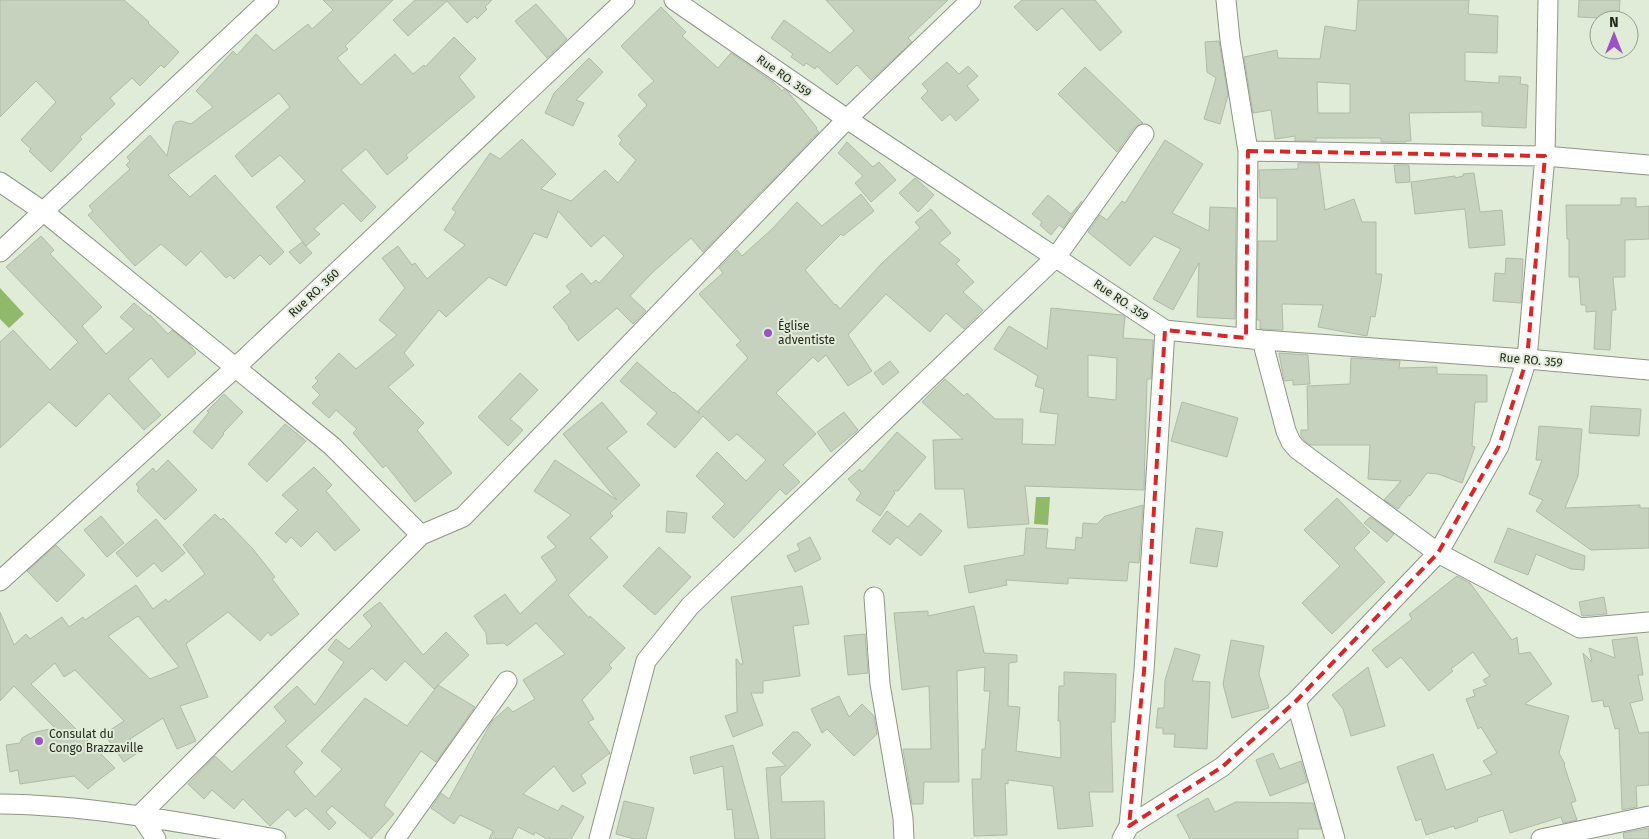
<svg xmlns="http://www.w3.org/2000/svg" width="1649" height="839" viewBox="0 0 1649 839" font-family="'Fira Sans',sans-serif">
	<rect width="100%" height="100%" fill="#e1ecd8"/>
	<!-- water -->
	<path fill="#90b96a" d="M0 288 24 314 9 328 0 319Z
		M1036 497H1050L1048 525 1034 524Z"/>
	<!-- building -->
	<path fill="#c7d2be" stroke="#b0bba7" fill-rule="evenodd" d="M0 0H124L149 22 148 23 179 52 164 68 161 65 140 86 132 78 110 98 115 104 80 137 82 139 51 172 29 151 31 149 21 140 56 102 36 81 0 117Z
		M323 0H393L345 46 348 49 337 58 361 85 395 54 413 74 424 65 425 67 454 37 476 59 459 77 475 97 406 155 408 158 387 175 366 149 341 170 376 207 361 222 343 203 314 229 320 234 306 246 276 207 305 181 280 155 252 177 235 156 290 107 279 93 168 175 190 197 215 175 284 252 270 265 260 255 234 279 230 275 226 278 201 251 186 266 161 244 135 266 88 215 93 211 89 206 130 169 126 165 130 161 127 157 150 135 167 156 173 126 176 122 181 121 191 124 213 107 196 91 233 51 237 55 256 34 274 51 308 24 312 29 333 10Z
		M415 0H492L485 7 487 9 477 19 475 16 467 23 447 1 408 36 393 20Z
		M826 0H948L908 38 912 42 871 80 857 65 837 85 817 66 815 69 806 63 804 66 791 57 793 54 771 38 784 20 830 53 854 31Z
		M1022 0H1095L1122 32 1100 51 1062 8 1037 31 1014 7Z
		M1358 0H1469L1468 14 1498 16 1497 53 1465 52V81L1499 83V76L1521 77 1520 84 1528 85 1526 128 1482 126V112L1409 113 1411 141H1406V142H1381V138H1316V141H1295V136L1275 139 1271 110 1253 113 1244 57 1277 50 1278 58 1320 59 1325 26 1356 31ZM1317 82 1350 84V113H1318Z
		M1579 0H1620L1619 19 1578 17Z
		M536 4 567 39 547 58 515 21Z
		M661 7 686 32 682 36 718 68 731 53 773 82 782 91 784 89 788 92 817 128 816 129 819 132 703 252 691 238 652 273 630 296 646 311 633 324 617 308 578 341 568 328 569 327 553 307 571 292 566 286 582 273 591 284 596 280 599 283 624 256 604 235 591 247 558 211 547 238 534 233 506 286 489 277 446 317 439 310 404 353 414 365 388 387 424 423 417 430 452 473 415 502 386 465 383 468 353 433 357 429 336 410 329 418 312 403 320 395 312 387 318 381 315 378 339 353 356 369 397 335 379 320 405 288 382 258 398 246 412 265 415 263 427 279 465 245 444 230 456 212 452 209 490 153 500 159 522 139 556 174 541 189 571 201 605 170 618 183 636 160 619 144 622 140 618 136 647 105 638 95 654 81 621 46Z
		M1219 41 1228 95 1220 124 1204 119 1216 78 1207 72 1205 42Z
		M589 58 603 72 576 100 584 103 573 126 545 113 554 93Z
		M947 62 959 74 968 66 978 76 967 86 979 100 956 121 950 114 942 121 921 98 928 91 922 84Z
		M1085 67 1143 123 1135 127 1117 152 1058 94Z
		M1165 140 1203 164 1172 213 1209 231 1210 207 1236 208 1235 319 1197 317 1199 263 1173 310 1153 299 1181 249 1154 236 1130 266 1088 232 1100 215 1107 220 1122 201 1125 203Z
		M847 142 873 167 879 162 896 180 871 202 855 183 863 176 838 153Z
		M1298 163H1319L1325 210 1354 199 1362 222H1376V274H1382L1381 282 1375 317 1371 316 1367 336 1318 327 1323 305 1282 304 1283 330 1260 329V320H1257L1258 241H1277V198H1260L1259 170 1298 169Z
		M1394 165H1409L1410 182 1396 183Z
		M1474 173 1480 212 1502 210 1505 245 1469 248 1465 209 1415 214 1411 182 1455 176V178L1463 176V174Z
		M915 178 934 195 918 212 899 193Z
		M861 194 874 211 843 236 841 234 805 270 835 305 836 304 840 309 882 263 920 228 915 222 931 209 951 233 939 243 960 260 956 264 974 282 963 292 983 310 964 329 946 313 930 332 886 294 848 335 872 371 848 386 826 355 818 362 813 357 776 393 816 434 783 465 800 482 786 495 780 489 734 538 712 517 725 504 696 476 717 452 746 481 766 460 737 434 729 441 703 416 675 448 647 424 657 413 620 381 637 362 673 393 674 392 700 414 698 411 748 358 736 345 741 341 699 294 723 273 719 268 737 250 742 256 772 229 797 202 822 226Z
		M1048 195 1071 214 1082 201 1063 228 1059 225 1051 235 1040 225 1042 222 1032 214Z
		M1621 198H1636V207L1649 206V239L1625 240V277H1613L1616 310H1612L1610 350 1594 349 1596 311 1586 312V305H1581L1579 277H1569V239H1567L1566 205H1621Z
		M41 236 54 250 50 254 102 307 82 326 106 354 134 329 120 317 134 303 149 316 150 315 168 334 172 330 189 344 196 353 168 378 151 358 128 379 161 415 144 430 109 393 76 427 49 402 0 448V342L13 330 50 370 78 342 6 267Z
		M302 242 312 253 300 264 289 252Z
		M1506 258 1523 259 1521 303 1493 301 1495 273 1505 274Z
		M1051 308 1122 315 1125 317 1123 338 1153 340 1151 379H1147L1144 490 1025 486 1029 524 968 528 964 489H935L933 440 963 439 922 402 945 379 964 396 967 393 995 419H1023L1022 444 1055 445 1058 414 1040 412 1044 389 1035 386 1038 376 994 349 1009 326 1047 349ZM1088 355 1117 358 1116 400 1088 397Z
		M1279 353 1308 355 1310 384 1293 385V380L1284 381Z
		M1351 358 1400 361 1399 368 1437 367V374L1487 375V402H1475L1472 446 1475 447 1462 483 1438 474 1427 473 1410 496 1409 495 1398 509 1384 500 1401 481 1368 479 1370 445H1310L1305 441 1301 436V430H1308L1307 386 1350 384Z
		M890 361 899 372 883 385 874 373Z
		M520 373 538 390 510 419 523 430 508 446 478 417Z
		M224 394 243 412 223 433 224 434 212 449 193 432 209 412 207 411Z
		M602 402 627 432 607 448 640 485 610 513 613 516 590 538 608 557 568 595 589 618 590 616 625 648 609 665 612 668 582 700 594 719 588 722 610 753 581 775 586 783 573 792 554 766 523 794 558 811 562 805 584 817 571 839H547L535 832 534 835 518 827 512 839H489L493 831 460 815 454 824 431 808 441 793 449 799 492 721 508 707 513 712 535 699 523 680 565 654 536 623 507 646 504 643 487 644 486 633 474 616 505 594 520 614 557 580 541 557 556 547 547 537 571 515 534 491 555 460 617 500 563 434Z
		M1182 402 1238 418 1227 457 1171 441Z
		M1591 406 1641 409 1639 436 1589 433Z
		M844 412 858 430 831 452 817 432Z
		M285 424 306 441 267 482 248 464Z
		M1539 426 1582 429 1578 476 1565 508 1640 505V508H1649V548L1591 550 1536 511 1543 500 1529 494 1542 460H1536Z
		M897 432 926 457 898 491H893L895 493 880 516 856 500 861 493 848 479 860 469 862 472Z
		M168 460 197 490 165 520 137 491 139 488 136 484 153 468 156 472Z
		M314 467 332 485 326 491 360 530 335 551 317 531 301 547 291 537 286 543 275 533 298 510 282 495Z
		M1337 498 1370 532 1354 548 1385 582 1332 634 1302 603 1340 566 1304 530Z
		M1143 505 1139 563 1129 562 1127 581 1068 578V584L1006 580 1007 585 969 593 964 566 1024 555 1026 528 1048 529 1046 548 1075 550 1076 537 1082 538 1083 523 1097 524 1105 516Z
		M667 511 687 513 685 533 666 532Z
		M887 511 908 527 920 513 942 531 921 556 897 537 890 545 872 531Z
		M215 514 221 520 223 518 253 549 275 577 272 579 299 614 271 636 268 632 260 641 228 612 186 644 208 697 180 706 196 741 177 749 163 718 130 739 139 752 124 762 104 734 124 721 75 670 64 677 55 663 31 684 115 768 96 782 88 789 74 776 20 784 18 770 10 772 6 745 20 743 22 738 31 733 55 728 14 686 0 701V612L14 645 26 634 30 639 62 617 69 627 83 617 85 620 136 585 153 609 166 599 168 602 205 574 183 545ZM138 616 179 667 150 679 108 636Z
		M101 516 124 543 107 557 84 530Z
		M1370 517 1394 534 1387 542 1364 523Z
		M156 519 185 553 162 572 154 563 137 577 116 553Z
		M1196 528 1223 532 1217 567 1190 563Z
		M1508 528 1585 556 1584 570 1571 569 1536 554 1528 575 1494 562Z
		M810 537 821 559 795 572 787 556 800 550 797 544Z
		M56 545 85 575 57 602 27 571Z
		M659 547 691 577 655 615 623 586Z
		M1457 576 1470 583 1512 640 1517 637 1519 654 1530 652 1552 684 1525 704 1569 716 1559 753 1565 764 1564 765 1576 801 1571 803 1577 820 1563 823 1561 817 1510 833 1503 810 1477 818 1478 821 1455 829 1454 826 1426 835 1421 819 1416 821 1397 767 1433 754 1446 790 1492 774 1483 761 1497 753 1481 727 1478 729 1466 699 1475 696 1473 690 1487 685 1483 680 1490 676 1473 652 1451 669 1453 671 1429 691 1401 657 1387 668 1372 650 1412 619 1409 614Z
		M802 586 809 624 793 626 800 676 763 681V693H751L763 725 733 737 725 716 737 712 736 659H737L740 664H743L731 597Z
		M1604 597 1607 614 1582 616 1579 602Z
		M380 602 423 655 446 632 469 655 434 689 405 661 386 681 372 668 286 746 303 763 294 772 315 797 342 769 321 751 365 698 407 726 438 685 475 707 436 762 421 751 384 805 394 814 371 839 332 806 326 812 336 823 329 830 306 808 295 817 288 809 270 826 243 799 234 809 212 790 204 799 188 784 215 756 232 772 286 721 274 707 297 686 315 705 344 662 328 650 336 639 349 649 372 626 363 615Z
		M974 606 984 653 1017 655V662L1009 663 1008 706 1020 707 1016 751 1061 758 1060 721H1058L1059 686H1064V672L1116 674 1115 722H1111L1113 792H1089L1093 826 1058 829 1053 786 1008 780V784L1005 783 1007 835 974 836 972 779H981L982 749H985L990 691H984L985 667 957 671 959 782H924L923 804H912L903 749H931L929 686 902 690 894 613 928 611V616Z
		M865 634 868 673 848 675 844 636Z
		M1637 637 1643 675H1638L1643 700 1630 703 1639 733 1649 732V785L1636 786 1637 807 1622 810 1619 728 1615 729 1609 706 1604 707 1603 700 1592 702 1583 653 1592 662 1589 648 1615 658 1612 640Z
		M1231 640 1264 646 1259 674 1269 708 1232 718 1223 684Z
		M1175 648 1200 655 1192 681 1210 682 1207 749 1174 747 1175 734H1163V728H1156L1158 708H1164L1165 680Z
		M1368 667 1385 726 1351 736 1343 709 1332 695Z
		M839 696 849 717 862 704 874 716 877 734 854 756 827 729 822 733 811 709Z
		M793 732H798L811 745 780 777 782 802 824 801 825 839H771L766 768 786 766 772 753Z
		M733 745 759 839H735L732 809 727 810 723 766 694 774 690 757Z
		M1273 753 1280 769 1301 761 1307 782 1270 796 1256 760Z
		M1208 798 1215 812 1236 802 1313 803 1321 829H1298V839H1190L1177 815Z
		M624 801 654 808 646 839H634L616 834Z
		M1649 828V839H1624L1623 833Z"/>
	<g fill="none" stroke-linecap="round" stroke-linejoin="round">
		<defs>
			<path id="minor" d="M674 0 847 119 1165 330 1262 340 1527 359 1649 370
				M1226 0 1230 40 1248 151 1246 338
				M1248 151 1545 156 1649 165
				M0 182 44 212 332 446 421 535
				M0 252 269 0
				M1262 340 1286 431 1291 442 1297 449 1438 553 1580 628 1649 622
				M0 581 236 367 625 0
				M874 597 880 684 903 818 904 839
				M1296 701 1335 839
				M0 804C93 805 184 823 276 839
				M1129 826 1144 671 1165 330
				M156 839 140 815 421 535 463 517 847 119 971 0
				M395 839 507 681
				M599 839 646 661 690 606 1056 257 1144 134
				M1122 839 1129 826 1222 767 1296 701 1438 553 1499 446 1527 359 1545 156 1548 0
				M1541 839 1649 816"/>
		</defs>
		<!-- minor casing -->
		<use href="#minor" stroke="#8c9683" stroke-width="21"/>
		<!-- minor -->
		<use href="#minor" stroke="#fff" stroke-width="19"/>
	</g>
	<!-- marked area -->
	<path fill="none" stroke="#d62828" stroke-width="4" stroke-dasharray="10 6" stroke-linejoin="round" d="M1248 151 1545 156 1527 359 1499 446 1438 553 1296 701 1222 767 1129 826 1144 671 1165 330 1246 338Z"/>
	<!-- markers -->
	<g fill="#9a52c5" stroke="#e1ecd8" stroke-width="2">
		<circle cx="768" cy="333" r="5"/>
		<circle cx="39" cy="741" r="5"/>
	</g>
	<g text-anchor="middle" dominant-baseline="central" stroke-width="4" stroke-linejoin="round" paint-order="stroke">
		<!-- street labels -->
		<g font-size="12" fill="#232720" stroke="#e1ecd8">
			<text transform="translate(784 76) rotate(35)">Rue RO. 359</text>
			<text transform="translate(314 293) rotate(-43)">Rue RO. 360</text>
			<text transform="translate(1121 300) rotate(34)">Rue RO. 359</text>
			<text transform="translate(1531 360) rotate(5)">Rue RO. 359</text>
		</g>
		<!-- poi labels -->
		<g font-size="12" fill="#232720" stroke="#e1ecd8" text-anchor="start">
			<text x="778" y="326">Église<tspan x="778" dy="14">adventiste</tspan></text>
			<text x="49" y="734">Consulat du<tspan x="49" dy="14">Congo Brazzaville</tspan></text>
		</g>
	</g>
	<!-- north arrow -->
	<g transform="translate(1614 35)"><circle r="24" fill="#e1ecd8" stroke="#959d8e"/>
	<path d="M0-4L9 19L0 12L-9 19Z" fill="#9a52c5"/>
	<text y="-8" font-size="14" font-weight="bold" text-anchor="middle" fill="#232720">N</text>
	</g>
</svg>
